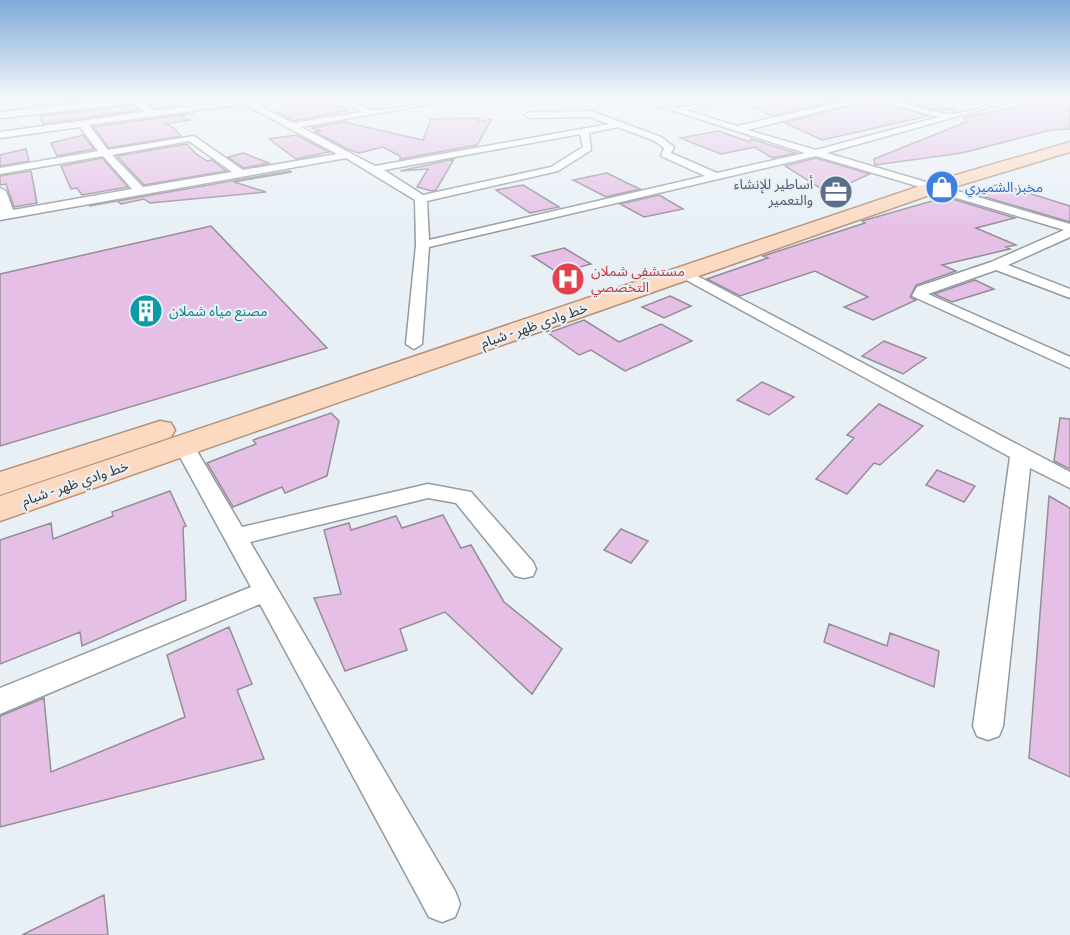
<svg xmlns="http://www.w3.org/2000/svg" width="1070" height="935" viewBox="0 0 1070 935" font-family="'Roboto Condensed','Noto Sans Arabic',sans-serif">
	<rect width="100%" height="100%" fill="#e8f0f6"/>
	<!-- building -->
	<path fill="#e5bfe6" stroke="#948e94" stroke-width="1.5" d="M43 99H100L35 106 33 101Z
		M144 99H166L167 102 177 106 155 109Z
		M286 99H315L350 110 293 121 279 113Z
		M737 99H844L771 116Z
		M907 99 956 110H938L900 100Z
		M871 100 928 116 822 140 785 123Z
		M1052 100 1070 104V129L1051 130 962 153 875 165 874 159 966 122 964 117Z
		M133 105 140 110 43 124 40 116Z
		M194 113 180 116 190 120 166 124 174 128 181 136 109 148 93 127Z
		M480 118 478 122 492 119 477 145 400 159V156L383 147 359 153 347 149 315 132 320 131 311 128 344 122 423 140 431 119Z
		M718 131 750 142 751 139 796 153 772 158 755 147 721 154 680 138Z
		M83 135 94 149 57 156 51 143Z
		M296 135 329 152 296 159 269 139Z
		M187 144 196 154 207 161 212 160 226 171 144 185 117 156Z
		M26 149 29 161 0 166V155Z
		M243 153 269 163 244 168 228 157Z
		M102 158 128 187 82 195 77 188 71 189 61 166Z
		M816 158 870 174 828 193 785 166Z
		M454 159 436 190 432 191 417 187 428 169 400 171Z
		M31 171 37 203 14 207 6 184 0 185V176Z
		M289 171 292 172 234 182 266 192 150 203 144 199 121 204 117 201 89 206Z
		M607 173 625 182 640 189 606 197 573 180Z
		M1000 184 1070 206V222L968 192Z
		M523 185 559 207 530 213 496 190Z
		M659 195 683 209 644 217 620 204Z
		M946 197 1015 218 976 228 1016 245 1006 247 1010 249 942 265 956 271 916 285 910 297 916 300 873 320 844 307 868 297 815 271 740 296 707 279 768 258 763 256 865 223 862 221Z
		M211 226 327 348 0 446V274Z
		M564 248 591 264 558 273 532 256Z
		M975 280 994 289 952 302 934 294Z
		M670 296 691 306 664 318 642 307Z
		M584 320 619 342 661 324 692 341 625 371 591 350 579 355 548 333Z
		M884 341 926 358 903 374 862 356Z
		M762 382 794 397 769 415 737 400Z
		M879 404 923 426 880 465 874 463 847 494 816 479 854 438 847 435Z
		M331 413 339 421 327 476 285 493 282 487 233 507 207 463 256 444 253 440Z
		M1060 418 1070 419V469L1054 461Z
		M937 470 975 486 964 502 926 485Z
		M170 491 186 526 183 527 186 600 82 646 80 632 0 664V540L51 523 53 539 113 516 112 512Z
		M1049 496 1070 508V777L1029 758Z
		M443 515 461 548 471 545 504 602 562 649 532 694 445 612 400 629 407 650 345 671 314 598 341 594 324 530 349 523 351 530 396 516 402 528Z
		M621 529 648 541 631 563 604 550Z
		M829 624 887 646 890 633 939 651 934 687 824 642Z
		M229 627 252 684 237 690 264 759 0 827V716L44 698 51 772 185 717 167 655Z
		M104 895 108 935H22Z"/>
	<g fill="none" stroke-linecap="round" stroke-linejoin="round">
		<defs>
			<path id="street" d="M122 99H140L154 111 247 99 293 123 361 112 338 99C351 99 361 109 373 110 401 110 429 99 457 99L301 127 375 166 609 124 590 117 529 118 525 115 529 112 591 111 661 137 674 147 671 153 717 173 805 153 637 99C651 99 661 106 674 107 691 109 716 99 735 99L685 110 737 126 854 99H869L747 130 816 150 939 117 874 99C899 99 922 111 947 114 965 116 996 99 1019 99L827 153 1070 224V237L1008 265 1070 289V298L996 270 928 294 1070 357V368L912 296 917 287 991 262 1064 230 816 156 429 247 422 344 414 349 406 344 416 245 415 200 346 158 0 220V188L6 191 13 210 132 189 103 156 0 174V168L98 151 80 127 0 138V132L145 112 134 103 0 118V112ZM244 104 337 154 243 170 194 136 108 150 89 125ZM618 127 655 141 664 148 661 156 705 176 429 240 427 201 558 171 591 150 589 133ZM580 134 583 147 551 167 423 195 384 170ZM189 141 232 172 143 187 112 155Z
				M684 269 1070 472V488L1030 468 1003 726 999 736 988 740 977 736 973 726 1010 457 679 276V270Z
				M184 440 191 442 194 446 242 527 428 484 471 492 533 562 536 569 533 576 524 578 515 576 456 503 428 498 250 542 455 891 460 904 455 917 442 922 429 917 260 604 0 714V688L251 587 174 446 177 442Z"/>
			<path id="primary" d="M1070 142V152L941 191 0 521V496L929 183Z
				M160 421 171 423 175 430 171 437 0 495V472Z"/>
		</defs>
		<!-- street casing -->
		<use href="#street" stroke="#939aa0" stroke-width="3"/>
		<!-- primary casing -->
		<use href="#primary" stroke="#b59177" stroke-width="3"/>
		<!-- street -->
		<use href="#street" fill="#fff" fill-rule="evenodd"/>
		<!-- primary -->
		<use href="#primary" fill="#fcdac2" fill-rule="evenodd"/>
	</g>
	<!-- sky -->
	<linearGradient id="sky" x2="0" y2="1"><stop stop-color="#7faad9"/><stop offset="0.43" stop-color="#f5f8fb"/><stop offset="1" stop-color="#f5f8fb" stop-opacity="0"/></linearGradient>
	<rect width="1070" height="230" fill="url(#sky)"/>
	<!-- icons -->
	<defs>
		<symbol id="shop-disc" viewBox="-11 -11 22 22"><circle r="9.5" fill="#3f7fe0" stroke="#e8f0f6"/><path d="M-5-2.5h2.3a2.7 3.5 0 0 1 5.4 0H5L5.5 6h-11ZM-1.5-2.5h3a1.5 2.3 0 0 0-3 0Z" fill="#fff"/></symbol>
		<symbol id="office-disc" viewBox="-11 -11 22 22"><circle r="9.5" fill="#5c6f8a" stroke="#e8f0f6"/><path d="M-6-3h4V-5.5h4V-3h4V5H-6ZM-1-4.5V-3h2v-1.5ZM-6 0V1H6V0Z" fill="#fff"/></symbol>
		<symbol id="hospital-disc" viewBox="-11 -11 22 22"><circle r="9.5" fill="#e0444e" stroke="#e8f0f6"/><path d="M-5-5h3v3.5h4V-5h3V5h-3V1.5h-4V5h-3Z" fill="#fff"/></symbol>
		<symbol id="building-disc" viewBox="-11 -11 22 22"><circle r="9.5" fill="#0f9aa8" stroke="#e8f0f6"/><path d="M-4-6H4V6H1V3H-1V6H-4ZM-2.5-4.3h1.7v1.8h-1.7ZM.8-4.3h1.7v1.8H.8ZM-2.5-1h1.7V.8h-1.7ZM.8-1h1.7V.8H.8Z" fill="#fff"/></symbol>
	</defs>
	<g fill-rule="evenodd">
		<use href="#shop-disc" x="923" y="168" width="38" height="38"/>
		<use href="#office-disc" x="817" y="173" width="38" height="38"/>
		<use href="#hospital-disc" x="549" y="260" width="38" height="38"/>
		<use href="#building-disc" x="127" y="292" width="38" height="38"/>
	</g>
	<g text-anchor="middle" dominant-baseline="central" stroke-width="4.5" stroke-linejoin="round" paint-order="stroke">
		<!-- far-service labels -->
		<g font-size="14" fill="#4e5e75" stroke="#e8f0f6" text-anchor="end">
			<text x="813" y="184">أساطير للإنشاء<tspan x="813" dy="16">والتعمير</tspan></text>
		</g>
		<!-- far-shop labels -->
		<g font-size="14" fill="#366cbe" stroke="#e8f0f6" text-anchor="start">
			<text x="965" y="187">مخبز الشميري</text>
		</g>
		<!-- far-health labels -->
		<g font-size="14" fill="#be3a42" stroke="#e8f0f6" text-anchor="start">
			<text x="591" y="271">مستشفى شملان<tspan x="591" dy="16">التخصصي</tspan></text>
		</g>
		<!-- far-culture labels -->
		<g font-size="14" fill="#0d838f" stroke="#e8f0f6" text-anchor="start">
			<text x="169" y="311">مصنع مياه شملان</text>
		</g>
		<!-- far-street labels -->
		<g font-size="14" fill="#343739" stroke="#e8f0f6">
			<text transform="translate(534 325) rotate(-19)">خط وادي ظهر - شبام</text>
			<text transform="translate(75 483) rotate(-19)">خط وادي ظهر - شبام</text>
		</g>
	</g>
</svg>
